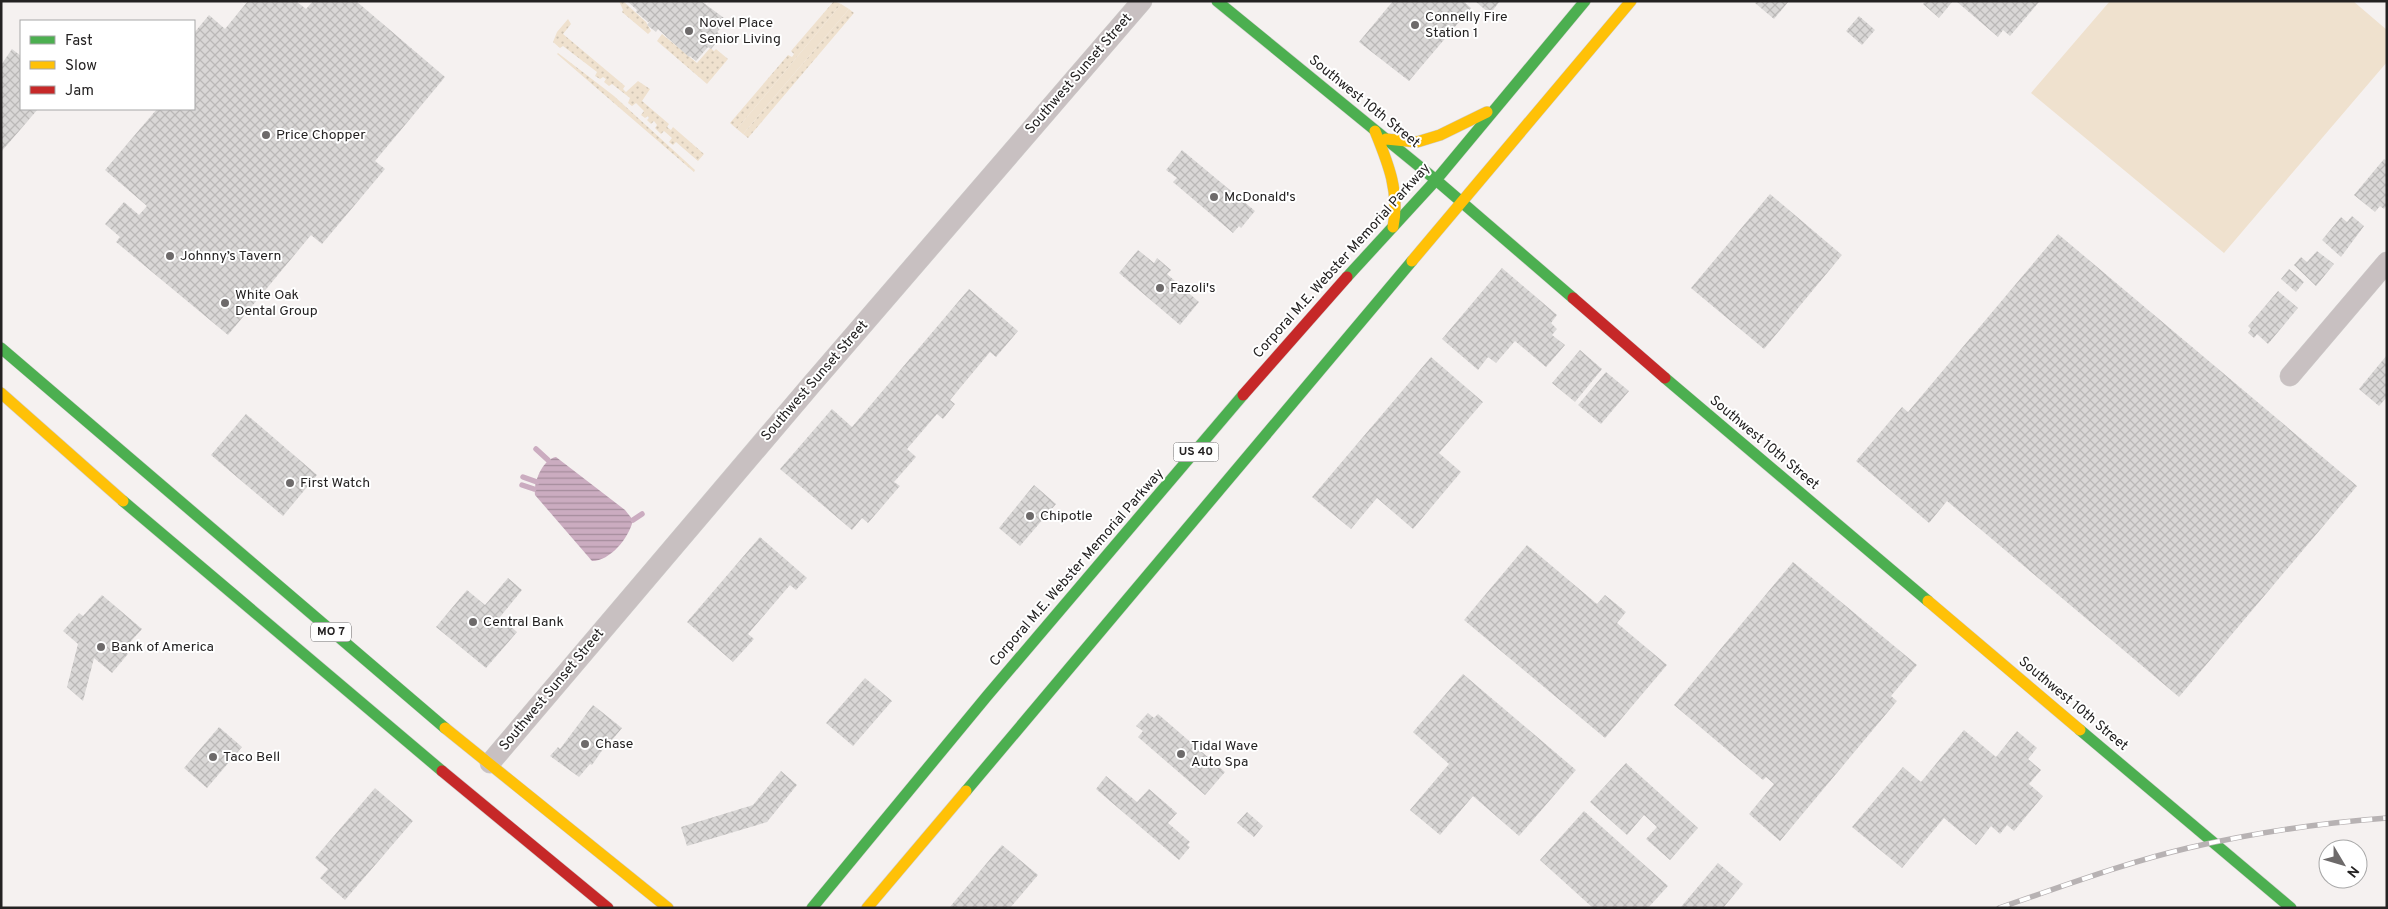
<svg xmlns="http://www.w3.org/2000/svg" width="2388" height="909" viewBox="0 0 2388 909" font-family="Overpass,sans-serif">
	<defs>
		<pattern id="grass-dots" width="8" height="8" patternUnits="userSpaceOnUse" patternTransform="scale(1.25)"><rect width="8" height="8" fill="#efe1ce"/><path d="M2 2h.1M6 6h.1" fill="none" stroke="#cdc1b1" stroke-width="1.8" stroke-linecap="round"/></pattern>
		<pattern id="water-rules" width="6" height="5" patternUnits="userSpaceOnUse" patternTransform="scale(1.25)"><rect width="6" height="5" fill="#cbacc0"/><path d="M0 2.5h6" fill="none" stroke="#a58c9c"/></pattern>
		<pattern id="building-cross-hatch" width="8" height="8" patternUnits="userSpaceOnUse" patternTransform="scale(1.25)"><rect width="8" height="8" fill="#d9d7d6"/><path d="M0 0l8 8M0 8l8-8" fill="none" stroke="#bab8b7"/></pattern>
	</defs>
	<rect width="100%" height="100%" fill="#f5f1f0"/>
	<!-- grass -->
	<path fill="url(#grass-dots)" d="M619 1H623L646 22 651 31 648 34 622 12 623 10Z
		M834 1 841 4 737 129 730 123 788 55 792 57 794 54 791 51Z
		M849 9 854 13 748 138 743 134Z
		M568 19 571 24 563 34 625 86 623 89 626 92 638 81 650 89 642 101 669 124 667 127 671 130 673 127 704 154 698 161 676 142 673 145 669 142 672 138 664 131 661 134 655 128 657 125 654 121 651 124 647 120 649 118 648 116 645 118 641 115 644 111 636 103 632 106 628 103 630 98 612 84 609 86 604 82 606 79 603 77 600 79 595 76 597 72 563 46 560 48 553 42 557 32Z
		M662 34 697 63 710 48 714 51 716 49 728 59 707 84 657 41Z
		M558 53 614 96 695 170 694 172 557 54Z"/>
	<!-- garden -->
	<path fill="#efe1ce" d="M2110 1H2353L2387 30V62L2224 253 2031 93Z
		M841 4 849 9 743 134 737 129Z"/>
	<!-- water -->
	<path fill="url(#water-rules)" d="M556 457 625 510 633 520C629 538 610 561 592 561L535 495C533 482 543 459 556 457Z"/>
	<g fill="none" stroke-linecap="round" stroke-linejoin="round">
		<!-- stream -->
		<path stroke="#cbacc0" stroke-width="5.5" d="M536 449 548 460
			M523 477 537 482
			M522 485 534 489
			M633 520 642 514"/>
	</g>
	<!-- building -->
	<path fill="url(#building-cross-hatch)" d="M248 1H296L306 9 313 1H356L445 77 375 161 385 169 322 244 311 235 228 335 116 242 120 237 105 224 124 202 139 215 147 206 105 170 157 109H194V66L196 63 194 61V33L209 15 225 29Z
		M627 1H701L724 18 722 19 726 22 717 32 722 36 711 49 708 47 696 61 690 56 689 57 658 29 656 32 647 25 650 21 648 22 636 12 637 10Z
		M1393 1H1463L1471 8 1409 81 1359 42Z
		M1475 1H1500L1490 14Z
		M1757 1H1789L1774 19 1755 3Z
		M1926 1H1953L1939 18 1923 4Z
		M1956 1H2040L2010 36 2003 30 1998 37Z
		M1859 16 1875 30 1862 45 1846 31Z
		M12 49 21 56V109H38L1 152V65Z
		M1182 150 1255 211 1241 228 1239 226 1233 233 1173 182 1177 178 1166 170Z
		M2384 159 2387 161V205L2384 209 2380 206 2375 212 2354 195Z
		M1770 194 1842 255 1764 349 1691 288Z
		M2352 216 2364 226 2341 257 2322 240 2341 217 2347 222Z
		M2058 234 2357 486 2179 697 1947 501 1929 523 1856 461 1902 407 1908 412Z
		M1138 250 1154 263 1157 258 1171 270 1167 274 1199 302 1180 325 1119 273Z
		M2317 251 2334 264 2316 286 2294 265 2301 257 2307 262Z
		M1502 268 1557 315 1551 323 1557 329 1552 335 1565 345 1546 367 1515 341 1496 363 1488 357 1478 370 1442 339Z
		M2289 269 2304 282 2296 292 2281 279Z
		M969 289 1018 331 996 357 990 352 950 400 955 404 943 419 937 414 907 449 916 457 894 482 900 486 868 523 862 518 852 530 780 469 832 409 852 427Z
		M2278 291 2298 308 2268 344 2257 334 2254 338 2248 333 2251 329 2248 326Z
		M1580 350 1602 369 1575 402 1552 383Z
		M2387 355V397L2379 406 2359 389Z
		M1431 357 1483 402 1439 453 1461 472 1413 529 1377 498 1351 529 1312 497Z
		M1606 372 1629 391 1601 424 1578 405Z
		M246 414 317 475 283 516 211 455Z
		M1034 485 1056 504 1050 511 1052 514 1046 521 1044 518 1020 546 999 528Z
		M760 537 807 578 796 590 790 585 748 634 754 639 733 662 687 622Z
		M1527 545 1597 604 1605 595 1626 612 1617 623 1667 665 1605 738 1464 620Z
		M1793 562 1917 665 1891 696 1897 701 1780 841 1749 814 1774 784 1766 777 1763 780 1674 705Z
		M508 578 522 590 500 617 517 632 486 668 436 627 467 590 485 605Z
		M102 595 142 629 123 650 128 654 112 673 94 658 83 701 67 687 78 644 63 631 79 613 83 616Z
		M1463 674 1576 770 1519 836 1473 796 1440 835 1410 810 1449 764 1413 732Z
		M865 678 892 701 853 746 826 723Z
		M593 705 622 728 612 740 610 739 592 765 590 764 579 777 550 756 558 747 560 749Z
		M1148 713 1154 718 1158 714 1225 772 1205 795 1138 737 1143 731 1136 726Z
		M219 727 242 747 207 788 184 768Z
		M1964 730 1996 757 2017 731 2037 748 2028 759 2041 770 2029 784 2043 796 2014 831 2007 825 2000 834 1991 826 1976 845 1944 818 1902 868 1852 827 1903 767 1921 782Z
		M1626 763 1698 828 1670 860 1646 839 1657 827 1644 815 1627 835 1590 802Z
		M781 771 797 785 767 822 687 846 681 827 753 805Z
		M1106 776 1137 802 1149 789 1177 813 1168 823 1190 842 1187 845 1190 847 1179 860 1096 789Z
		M375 788 413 821 345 900 320 878 328 869 315 858Z
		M1584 811 1668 886 1648 908H1593L1540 860Z
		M1247 812 1263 826 1254 837 1237 823Z
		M1002 845 1038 875 1010 908H949Z
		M1718 863 1743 884 1723 908H1680Z"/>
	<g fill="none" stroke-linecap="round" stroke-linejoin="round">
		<defs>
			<path id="street" d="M2290 376 2387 262
				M490 763 811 385 1142 1"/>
			<path id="fast" d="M1217 1 1436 180 1573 298
				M1347 277 1436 180 1585 1
				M1 348 445 728
				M1665 378 1928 601
				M123 501 442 771
				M2080 730 2291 908
				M966 791 1412 261
				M812 908 987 696 1243 395"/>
			<path id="slow" d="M1375 131C1388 163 1400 192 1393 227
				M1386 139 1417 142 1440 135 1487 112
				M1412 261 1631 1
				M1 393 123 501
				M1928 601 2080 730
				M445 728 668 908
				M867 908 966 791"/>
			<path id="jam" d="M1573 298 1665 378
				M1243 395 1347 277
				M442 771 608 908"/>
		</defs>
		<!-- street casing -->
		<use href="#street" stroke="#cfcdcc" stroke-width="21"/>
		<!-- fast casing -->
		<use href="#fast" stroke="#cfcdcc" stroke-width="12"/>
		<!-- slow casing -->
		<use href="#slow" stroke="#cfcdcc" stroke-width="12"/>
		<!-- jam casing -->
		<use href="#jam" stroke="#cfcdcc" stroke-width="12"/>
		<!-- street -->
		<use href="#street" stroke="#c8c0c1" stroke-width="20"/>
		<!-- fast -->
		<use href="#fast" stroke="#4caf50" stroke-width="11"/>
		<!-- slow -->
		<use href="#slow" stroke="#ffc107" stroke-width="11"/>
		<!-- jam -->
		<use href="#jam" stroke="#c62828" stroke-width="11"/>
		<defs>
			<path id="rail" d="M1999 908C2061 887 2124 863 2188 848 2253 833 2320 823 2387 818"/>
		</defs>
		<!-- rail casing -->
		<use href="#rail" stroke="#b7b2b3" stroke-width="5.5"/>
		<!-- rail -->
		<use href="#rail" stroke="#fff" stroke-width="4" stroke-dasharray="11" stroke-linecap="butt"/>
	</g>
	<!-- markers -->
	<g fill="#6d6a6a" stroke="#fff" stroke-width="2">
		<circle cx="1415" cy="25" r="5"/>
		<circle cx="689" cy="31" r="5"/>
		<circle cx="266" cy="135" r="5"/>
		<circle cx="1214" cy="197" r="5"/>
		<circle cx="170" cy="256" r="5"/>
		<circle cx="1160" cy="288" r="5"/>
		<circle cx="225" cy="303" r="5"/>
		<circle cx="290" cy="483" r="5"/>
		<circle cx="1030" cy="516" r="5"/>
		<circle cx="473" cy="622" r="5"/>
		<circle cx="101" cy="647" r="5"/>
		<circle cx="585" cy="744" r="5"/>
		<circle cx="1181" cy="754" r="5"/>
		<circle cx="213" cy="757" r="5"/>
	</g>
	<g text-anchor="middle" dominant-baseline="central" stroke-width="4" stroke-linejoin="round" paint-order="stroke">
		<!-- shield labels -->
		<g fill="#fff" stroke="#666464" stroke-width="1">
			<rect x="1173.5" y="442.5" width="45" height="19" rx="4"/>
			<rect x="311" y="622.5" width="40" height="19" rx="4"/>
		</g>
		<g font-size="12" font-weight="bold" fill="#242222">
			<text x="1196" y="452">US 40</text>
			<text x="331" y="632">MO 7</text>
		</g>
		<!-- poi labels -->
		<g font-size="14" fill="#242222" stroke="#fff" text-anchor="start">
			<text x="1425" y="17">Connelly Fire<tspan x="1425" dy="16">Station 1</tspan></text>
			<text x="699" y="23">Novel Place<tspan x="699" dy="16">Senior Living</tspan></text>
			<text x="276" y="135">Price Chopper</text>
			<text x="1224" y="197">McDonald's</text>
			<text x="180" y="256">Johnny’s Tavern</text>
			<text x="1170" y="288">Fazoli's</text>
			<text x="235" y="295">White Oak<tspan x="235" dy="16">Dental Group</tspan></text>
			<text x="300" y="483">First Watch</text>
			<text x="1040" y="516">Chipotle</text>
			<text x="483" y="622">Central Bank</text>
			<text x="111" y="647">Bank of America</text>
			<text x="595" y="744">Chase</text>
			<text x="1191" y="746">Tidal Wave<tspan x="1191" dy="16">Auto Spa</tspan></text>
			<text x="223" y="757">Taco Bell</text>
		</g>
		<!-- street labels -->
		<g font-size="14" fill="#242222" stroke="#fff">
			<text transform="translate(1079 74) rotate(-49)">Southwest Sunset Street</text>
			<text transform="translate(1364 102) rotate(39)">Southwest 10th Street</text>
			<text transform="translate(1342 261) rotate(-48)">Corporal M.E. Webster Memorial Parkway</text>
			<text transform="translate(815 381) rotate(-49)">Southwest Sunset Street</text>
			<text transform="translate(1764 443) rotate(40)">Southwest 10th Street</text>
			<text transform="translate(1077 568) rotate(-49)">Corporal M.E. Webster Memorial Parkway</text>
			<text transform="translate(552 690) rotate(-50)">Southwest Sunset Street</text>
			<text transform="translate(2073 704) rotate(40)">Southwest 10th Street</text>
		</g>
	</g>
	<!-- border -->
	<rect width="2388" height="909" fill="none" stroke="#242222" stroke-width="5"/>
	<!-- legend -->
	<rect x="20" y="20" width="175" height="90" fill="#ffffff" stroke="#a7a7a7"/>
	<rect x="30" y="36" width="25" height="8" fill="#4caf50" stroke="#a7a7a7"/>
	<text x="65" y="45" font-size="15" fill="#242222">Fast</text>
	<rect x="30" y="61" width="25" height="8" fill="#ffc107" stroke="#a7a7a7"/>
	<text x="65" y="70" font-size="15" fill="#242222">Slow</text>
	<rect x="30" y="86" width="25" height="8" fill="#c62828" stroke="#a7a7a7"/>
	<text x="65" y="95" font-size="15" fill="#242222">Jam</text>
	<!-- north arrow -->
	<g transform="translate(2343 864) rotate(128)"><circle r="24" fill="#ffffff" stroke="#a7a7a7"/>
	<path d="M0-4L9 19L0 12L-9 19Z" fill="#6d6a6a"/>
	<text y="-8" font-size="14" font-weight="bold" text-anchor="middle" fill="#242222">N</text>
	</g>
</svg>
